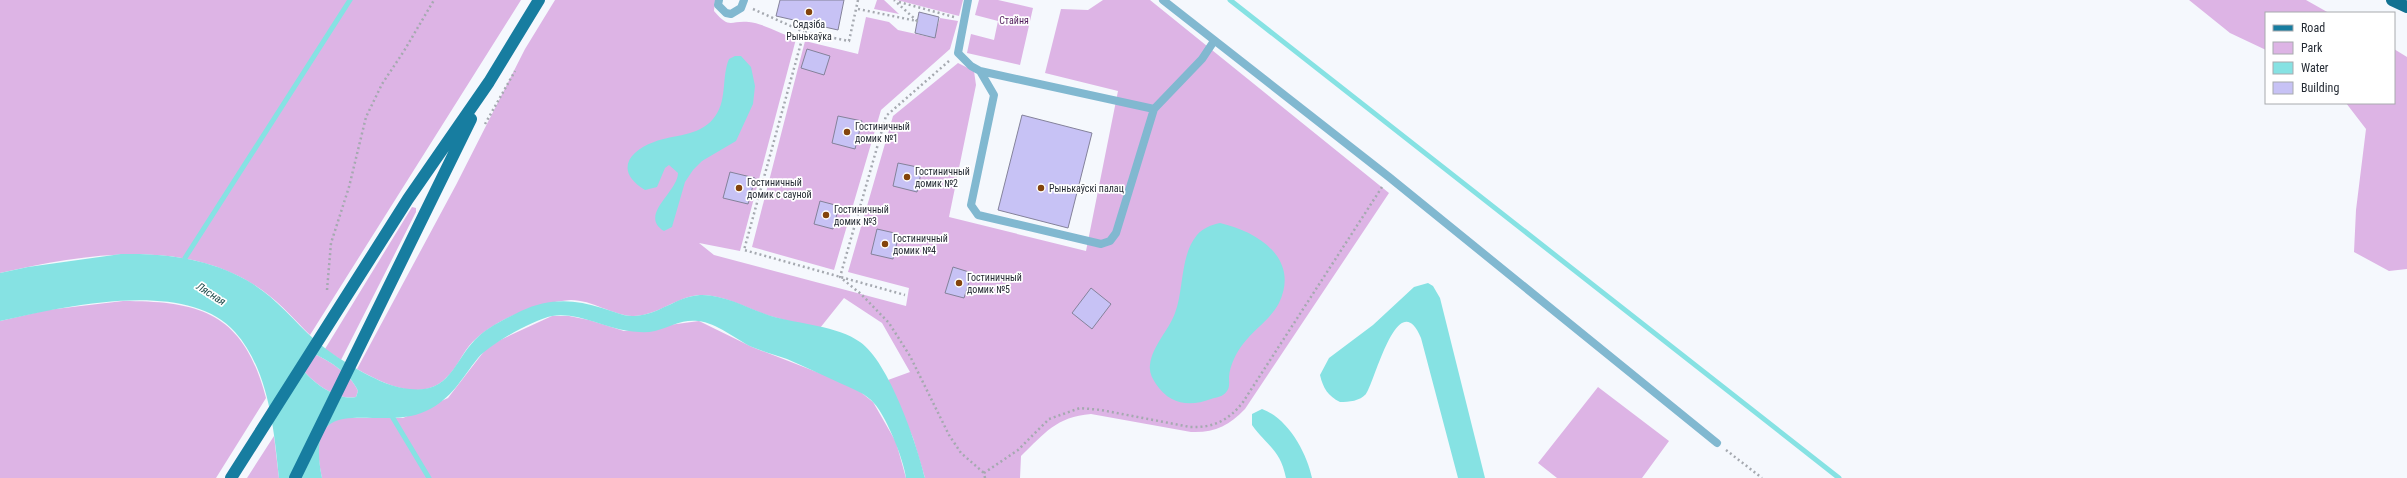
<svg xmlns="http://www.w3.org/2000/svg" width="2407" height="478" viewBox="0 0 2407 478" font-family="'Roboto Condensed',sans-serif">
	<rect width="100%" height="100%" fill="#f5f8fd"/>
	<!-- green -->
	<path fill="#ddb4e5" d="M0 0H521L310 335C292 317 274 296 251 283 176 238 81 255 0 273Z
		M555 0H715L714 11C730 30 730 20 749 22 762 23 784 35 796 39L740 251 699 243 714 255 906 306 909 288 848 272 893 116 958 63 974 71 976 85 949 217 1086 251 1118 91 1045 73 1061 9 1088 10 1103 0H1150L1389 193 1245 409C1229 426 1214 433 1191 432L1091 414C1056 417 1045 433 1021 456L1020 478H925L913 438 888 380 910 372 882 323 844 298 820 328C803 324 787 321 770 316 748 309 725 295 701 295 679 295 656 317 632 316 612 315 592 300 571 300 538 302 490 321 469 346 461 356 457 367 448 376 423 404 384 384 357 369L456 185 525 49Z
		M877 0H884L899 14 874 9Z
		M897 0H963L959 16Z
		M979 0H998L1033 8 1020 65 967 53 971 34 994 40 998 21 975 15Z
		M2189 0H2306L2329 13H2266V50L2230 33Z
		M866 17 889 22 898 30 934 38 940 18 958 21 950 49 881 110 834 270 752 247 805 41 858 54Z
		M2394 49 2407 57V269L2389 271 2354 252 2356 210 2366 129 2346 103H2394Z
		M412 207 416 208V212L341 360 325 349Z
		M123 301C204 301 244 315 266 398L216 478H0V321L47 310Z
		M552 316H569L589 320 624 331 699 321 752 347 827 376 858 390 873 402 896 442 906 478H322C317 455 314 429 339 418H403L448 398 485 350 500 340Z
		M309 352C326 358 351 374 358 391L356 397C339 401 314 384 304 371Z
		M1598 387 1669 441 1642 478H1557L1538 463Z
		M274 436 279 478H247Z"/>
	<!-- water -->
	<path fill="#86e2e3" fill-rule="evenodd" d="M735 56H741L751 67 755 86 753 104 736 141 702 161 693 170 685 182 672 227 664 231C638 215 678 192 678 173L669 165 665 168 657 187 645 190C616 173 626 152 654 142 674 134 698 137 713 119 728 102 721 78 729 59Z
		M1220 223C1259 232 1300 259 1279 303 1270 320 1254 329 1243 344 1236 353 1230 365 1229 377 1229 382 1230 387 1227 391 1223 397 1217 397 1211 399 1190 407 1170 405 1156 384 1152 378 1149 372 1150 365 1152 346 1169 330 1175 313 1184 290 1180 255 1197 235 1203 228 1211 225 1220 223Z
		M121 254C166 253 213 259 253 284 277 299 294 321 315 340 330 353 346 363 364 373 378 380 393 388 410 389 452 394 454 358 479 336 491 325 507 318 521 311 549 298 574 299 602 308 613 311 624 317 635 316 658 315 678 296 700 295 724 294 749 309 771 316 798 324 838 326 860 342 889 362 917 444 925 478H906C904 460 885 412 871 400 862 392 853 389 842 384 824 376 806 367 787 359 776 355 764 352 752 347 735 339 717 323 698 321 682 319 670 327 655 331 646 333 637 332 629 331 603 328 579 312 552 316 533 320 490 344 478 358 461 379 452 399 426 411 377 434 303 385 322 478H279C274 430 269 370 235 332 187 277 62 307 0 321V273L28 267ZM309 352C326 358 351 374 358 391L356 397C339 401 314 384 304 371Z
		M1428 283 1433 286 1440 298 1485 478H1458L1421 338C1398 283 1374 385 1366 394 1360 401 1349 402 1340 402 1328 396 1323 388 1320 375L1329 358 1373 325 1414 287Z
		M1262 409C1288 418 1307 453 1312 478H1286C1280 449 1267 446 1252 425V414Z"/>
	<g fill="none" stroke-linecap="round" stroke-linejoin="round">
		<!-- stream -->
		<path stroke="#86e2e3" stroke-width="5" d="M1230 0 1839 478
			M185 258 350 0
			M390 413 429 478"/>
	</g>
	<!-- building -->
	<path fill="#c7c2f5" stroke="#84829a" d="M780 0H844L838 30 776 16Z
		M919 12 939 17 935 38 915 33Z
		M807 49 830 56 824 75 801 68Z
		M1022 115 1092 133 1068 228 998 210Z
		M838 116 862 121 855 149 832 143Z
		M898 163 922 168 917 192 893 186Z
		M730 172 755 178 748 204 723 198Z
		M820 201 839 206 833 229 814 224Z
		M877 229 899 234 893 259 871 254Z
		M953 267 972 273 964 298 945 293Z
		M1091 288 1111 304 1092 329 1072 313Z"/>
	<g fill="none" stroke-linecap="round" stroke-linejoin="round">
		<!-- path -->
		<path stroke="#a5a9b0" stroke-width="2.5" stroke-dasharray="2 3" stroke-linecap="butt" d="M858 0 849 41 804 32 744 250 905 295
			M899 2 954 17
			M753 9 804 32
			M858 9 917 21 894 0
			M949 61 886 116 840 277 861 294 889 323 910 356 949 435 961 453 984 473
			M485 124 515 71
			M327 290 331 243 349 187 366 117 382 84 404 51 434 0
			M1726 450 1762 478
			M985 478 984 473 1018 450 1049 419 1080 408 1101 410 1190 427C1214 428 1229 420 1243 402L1382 187"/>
		<!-- service -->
		<path stroke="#81b8d0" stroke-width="8" d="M719 0 718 5 726 13 731 14 741 8 744 0
			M968 0 958 53 971 66 980 71 994 95 971 205 978 215 1101 244 1110 241 1116 233 1154 109 1202 59 1214 41
			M1163 0 1389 177 1717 443
			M980 71 1154 109"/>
		<!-- primary -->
		<path stroke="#177da0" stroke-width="12" d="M231 478 408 199 489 82 539 0
			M295 478 471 119"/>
		<!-- trunk -->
		<path stroke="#127292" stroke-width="12" d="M2392 0 2407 7"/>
	</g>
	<!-- markers -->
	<g fill="#84440c" stroke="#fff" stroke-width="1.5">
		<circle cx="809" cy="12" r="4"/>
		<circle cx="847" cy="132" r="4"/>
		<circle cx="907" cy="177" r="4"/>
		<circle cx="739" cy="188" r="4"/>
		<circle cx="1041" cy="188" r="4"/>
		<circle cx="826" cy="215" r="4"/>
		<circle cx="885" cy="244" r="4"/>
		<circle cx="959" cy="283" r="4"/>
	</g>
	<g text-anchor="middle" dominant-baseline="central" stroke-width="3.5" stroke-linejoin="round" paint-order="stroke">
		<!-- park labels -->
		<g font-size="10" fill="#521d5c" stroke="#fff">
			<text x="1014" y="20">Стайня</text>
		</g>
		<!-- poi labels -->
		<g font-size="10" fill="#252b34" stroke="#fff" text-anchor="start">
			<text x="809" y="24" text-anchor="middle">Сядзіба<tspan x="809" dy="12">Рынькаўка</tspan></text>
			<text x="855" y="126">Гостиничный<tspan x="855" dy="12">домик №1</tspan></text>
			<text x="915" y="171">Гостиничный<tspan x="915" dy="12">домик №2</tspan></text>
			<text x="747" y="182">Гостиничный<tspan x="747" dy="12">домик с сауной</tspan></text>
			<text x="1049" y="188">Рынькаўскi палац</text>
			<text x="834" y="209">Гостиничный<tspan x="834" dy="12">домик №3</tspan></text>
			<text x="893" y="238">Гостиничный<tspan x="893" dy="12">домик №4</tspan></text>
			<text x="967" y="277">Гостиничный<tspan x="967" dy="12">домик №5</tspan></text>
		</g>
		<!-- water labels -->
		<g font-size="11" font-style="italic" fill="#234e4e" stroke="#fff">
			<text transform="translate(211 294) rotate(33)">Лясная</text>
		</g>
	</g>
	<!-- legend -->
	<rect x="2265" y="12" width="130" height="92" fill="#ffffff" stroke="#a8aaae"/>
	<rect x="2273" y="25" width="20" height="6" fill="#177da0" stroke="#a8aaae"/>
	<text x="2301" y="32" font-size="12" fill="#252b34">Road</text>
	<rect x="2273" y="42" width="20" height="12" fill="#ddb4e5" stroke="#a8aaae"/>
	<text x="2301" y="52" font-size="12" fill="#252b34">Park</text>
	<rect x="2273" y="62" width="20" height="12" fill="#86e2e3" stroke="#a8aaae"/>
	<text x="2301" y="72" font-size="12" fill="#252b34">Water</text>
	<rect x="2273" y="82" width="20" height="12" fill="#c7c2f5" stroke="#a8aaae"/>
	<text x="2301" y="92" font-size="12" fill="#252b34">Building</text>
</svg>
